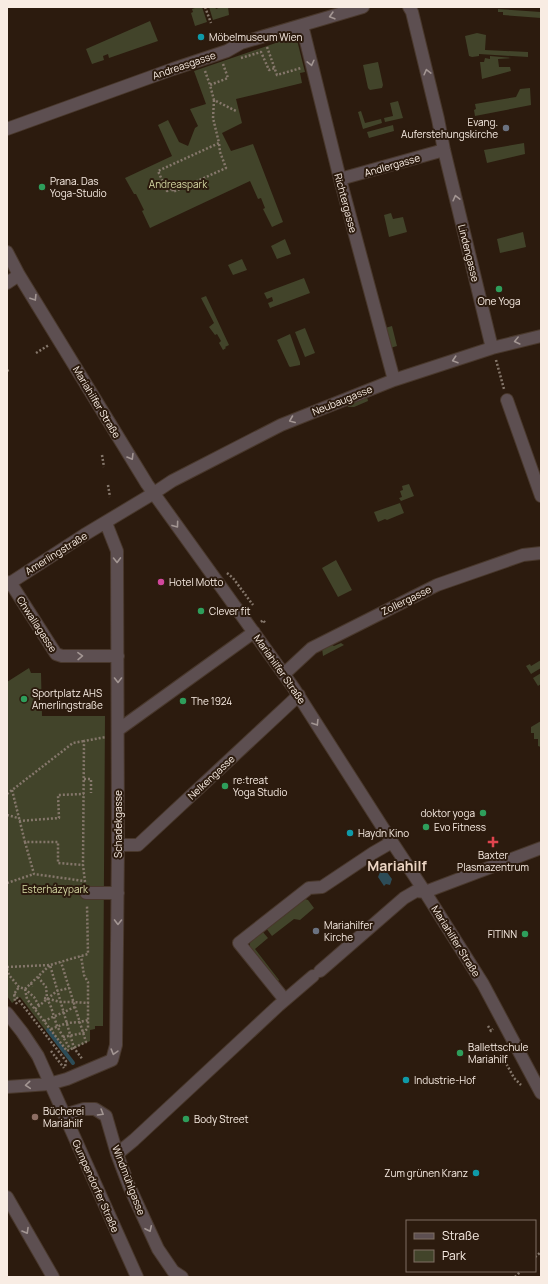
<svg xmlns="http://www.w3.org/2000/svg" width="548" height="1284" viewBox="0 0 548 1284" font-family="Manrope,sans-serif">
	<rect width="100%" height="100%" fill="#2c1b0e"/>
	<!-- green -->
	<path fill="#42442a" d="M198 7H202L207 22 195 26 191 13 193 12 192 9Z
		M209 7H215L216 9 221 7H228L229 15 213 20Z
		M498 9 541 12V18L503 15V12H498Z
		M150 21 158 41 109 58 108 54 103 56 104 60 92 64 86 49Z
		M477 33 486 35 485 50 528 52V57L479 54V56L472 57 469 56 465 36Z
		M296 36 305 72 300 73 302 83 236 99 242 123 222 133 231 151 253 144 283 222 272 227 263 209 265 208 261 198 258 199 250 181 150 228 142 211 144 210 136 194H134L125 178 172 156 158 125 168 120 179 142 188 146 195 128 198 126 190 109 206 104 194 71Z
		M490 56 512 58 498 59 499 67H510L511 71 482 79 480 62H484L485 58 490 59Z
		M378 62 383 85 382 88 370 90 368 88 363 65Z
		M530 88 531 105 475 116 474 110 476 109 475 104 516 97 520 89Z
		M398 101 403 118 385 122 384 118 393 116 390 103Z
		M361 111 365 123 381 119 382 123 363 129 358 112Z
		M393 125 394 131 369 138 367 132Z
		M524 143 525 154 487 163 484 150Z
		M391 213 393 219 403 217 407 232 389 237 384 215Z
		M523 232 526 247 500 253 497 239Z
		M285 239 291 254 277 259 271 246Z
		M242 259 247 270 233 275 228 265Z
		M304 278 310 293 270 308 268 303 273 301 272 297 267 299 264 293Z
		M206 296 229 345 225 347 226 348 223 350 219 343 221 341 217 334 215 335 209 327 214 323 201 298Z
		M392 326 397 346 390 348 385 328Z
		M305 328 315 353 305 357 295 332Z
		M290 334 300 362V365L290 367 289 366 277 340Z
		M367 396 368 401 354 407H348L347 404Z
		M409 484 414 496 401 501 399 498 402 497 400 491 403 490 402 486Z
		M400 503 404 513 387 520 385 519 378 522 374 512Z
		M336 560 352 590 338 597 322 568Z
		M341 643 344 645 323 656 322 648 330 644 334 646Z
		M541 660V668L531 674 526 666 530 664 531 666Z
		M29 668 31 673H41L42 716H105L103 1026H95V1029L90 1030V1041L63 1053 20 997 12 1003 7 996V682Z
		M541 673V681L540 682 541 684 538 686 533 678Z
		M541 721V747L538 746V739H534V733H531V727Z
		M305 899 308 900 314 908 300 920 294 919 272 936 266 928Z
		M262 931 268 938 255 949 279 980 277 982 250 948C248 940 256 936 262 931Z"/>
	<!-- water -->
	<path fill="#2d4c57" d="M386 871 392 879 390 885 386 884 384 886 378 877 380 872H384Z"/>
	<g fill="none" stroke-linecap="round" stroke-linejoin="round">
		<!-- stream -->
		<path stroke="#2d4c57" stroke-width="4" d="M48 1030 73 1063"/>
		<defs>
			<path id="minor" d="M409 7 412 12 438 119 444 150 492 348
				M302 25 340 179 394 380
				M7 129 173 69 227 51 241 43 363 7
				M340 179 444 150
				M7 252 19 275 147 484 293 687 392 842 425 892 483 984 541 1093
				M7 283 19 275
				M507 400 541 496
				M10 582 56 654 62 656H118
				M7 585 84 535 154 493 172 481 281 425 394 380 492 348 541 336
				M284 674 312 648 437 585 523 555 541 553
				M118 730 254 632
				M118 845H138L299 695
				M86 893H118
				M320 971 404 898 416 891 425 892 541 848
				M285 1000 239 943 309 888 322 887 373 853 392 842
				M7 1013 22 1032 38 1056 137 1277
				M7 1087 49 1084 67 1079 112 1060 116 1045 118 845 117 551 106 523
				M64 1115 84 1109H95L106 1116 117 1154 129 1186 158 1249 173 1271 182 1277
				M117 1154 134 1140 278 1006 313 976
				M7 1197 53 1277"/>
		</defs>
		<!-- minor casing -->
		<use href="#minor" stroke="#49382c" stroke-width="14"/>
		<!-- path -->
		<path stroke="#85776b" stroke-width="2.5" stroke-dasharray="2 2" stroke-linecap="butt" d="M205 7 211 23
			M267 47 277 75 301 68
			M241 58 261 52 269 70 275 68
			M223 64 228 78 210 85 214 100 236 111
			M205 71 210 85
			M214 100 213 118 219 143 158 171 167 191 172 188 173 192 226 168 220 152 219 143
			M36 353 49 345
			M496 360 504 389
			M7 371 10 369
			M102 455 104 467
			M108 485 110 497
			M227 573 233 578 253 605
			M261 622 263 620 266 624
			M84 779H91V793
			M12 790 25 842H58V863L83 865
			M7 794 73 743 84 741
			M7 815 18 818
			M19 821 59 818 58 795 84 794
			M25 842 34 874 84 881
			M85 882 83 865 84 741 106 737
			M7 883 34 874
			M7 967 50 965 88 954 87 905
			M7 969 9 975 19 987 25 989 34 997 39 1006
			M38 977 46 987 47 998 51 1007 57 1026 70 1049
			M31 983 32 987
			M25 989 27 999 67 1051 86 1042 61 962
			M25 989 50 965 74 1048 83 1060
			M14 994 66 1061 65 1067
			M44 998 61 1002H73L89 1003
			M17 1004 15 1001 14 994 19 987
			M35 1009 57 991 69 988
			M44 1021 75 1007
			M488 1026 491 1031 493 1029
			M51 1029 67 1023 80 1022 88 1020
			M63 1037 83 1033 88 1028V982L84 975 81 956
			M499 1050 514 1078 521 1085
			M51 1051 64 1068
			M535 1257 541 1252
			M515 1277 521 1271"/>
		<!-- minor -->
		<use href="#minor" stroke="#5d4f51" stroke-width="12"/>
	</g>
	<!-- one-way arrows -->
	<defs><path id="oneway-chevron" d="M-2-3.5L2.5 0L-2 3.5" fill="none" stroke-width="1.6" stroke-linecap="round" stroke-linejoin="round"/></defs>
	<g stroke="#a39693">
		<use href="#oneway-chevron" transform="translate(332 16) rotate(164)"/>
		<use href="#oneway-chevron" transform="translate(311 63) rotate(76)"/>
		<use href="#oneway-chevron" transform="translate(427 72) rotate(-104)"/>
		<use href="#oneway-chevron" transform="translate(456 198) rotate(-104)"/>
		<use href="#oneway-chevron" transform="translate(34 298) rotate(58)"/>
		<use href="#oneway-chevron" transform="translate(517 341) rotate(166)"/>
		<use href="#oneway-chevron" transform="translate(455 360) rotate(162)"/>
		<use href="#oneway-chevron" transform="translate(292 420) rotate(158)"/>
		<use href="#oneway-chevron" transform="translate(131 457) rotate(59)"/>
		<use href="#oneway-chevron" transform="translate(176 525) rotate(54)"/>
		<use href="#oneway-chevron" transform="translate(117 560) rotate(89)"/>
		<use href="#oneway-chevron" transform="translate(80 656) rotate(-1)"/>
		<use href="#oneway-chevron" transform="translate(118 680) rotate(90)"/>
		<use href="#oneway-chevron" transform="translate(316 723) rotate(58)"/>
		<use href="#oneway-chevron" transform="translate(118 922) rotate(91)"/>
		<use href="#oneway-chevron" transform="translate(114 1052) rotate(106)"/>
		<use href="#oneway-chevron" transform="translate(28 1085) rotate(175)"/>
		<use href="#oneway-chevron" transform="translate(101 1113) rotate(31)"/>
		<use href="#oneway-chevron" transform="translate(149 1229) rotate(65)"/>
		<use href="#oneway-chevron" transform="translate(26 1231) rotate(60)"/>
	</g>
	<!-- markers -->
	<g fill="#0f9aa8" stroke="#2c1b0e" stroke-width="1.5">
		<circle cx="201" cy="37" r="4"/>
		<circle cx="350" cy="833" r="4"/>
		<circle cx="406" cy="1080" r="4"/>
		<circle cx="476" cy="1173" r="4"/>
	</g>
	<g fill="#6b7280" stroke="#2c1b0e" stroke-width="1.5">
		<circle cx="506" cy="128" r="4"/>
		<circle cx="316" cy="931" r="4"/>
	</g>
	<g fill="#2e9e5b" stroke="#2c1b0e" stroke-width="1.5">
		<circle cx="42" cy="187" r="4"/>
		<circle cx="499" cy="289" r="4"/>
		<circle cx="201" cy="611" r="4"/>
		<circle cx="24" cy="699" r="4"/>
		<circle cx="183" cy="701" r="4"/>
		<circle cx="225" cy="786" r="4"/>
		<circle cx="483" cy="813" r="4"/>
		<circle cx="426" cy="827" r="4"/>
		<circle cx="525" cy="934" r="4"/>
		<circle cx="460" cy="1053" r="4"/>
		<circle cx="186" cy="1119" r="4"/>
	</g>
	<circle fill="#d1479c" stroke="#2c1b0e" stroke-width="1.5" cx="161" cy="582" r="4"/>
	<path fill="#e0444e" stroke="#2c1b0e" stroke-width="1.5" d="M491 836h4v4h4v4h-4v4h-4v-4h-4v-4h4z"/>
	<circle fill="#8d6e63" stroke="#2c1b0e" stroke-width="1.5" cx="35" cy="1117" r="4"/>
	<g text-anchor="middle" dominant-baseline="central" stroke-width="4" stroke-linejoin="round" paint-order="stroke">
		<!-- poi labels -->
		<g font-size="10" fill="#f8ece3" stroke="#2c1b0e" text-anchor="start">
			<text x="209" y="37">Möbelmuseum Wien</text>
			<text x="498" y="122" text-anchor="end">Evang.<tspan x="498" dy="12">Auferstehungskirche</tspan></text>
			<text x="50" y="181">Prana. Das<tspan x="50" dy="12">Yoga-Studio</tspan></text>
			<text x="499" y="301" text-anchor="middle">One Yoga</text>
			<text x="169" y="582">Hotel Motto</text>
			<text x="209" y="611">Clever fit</text>
			<text x="32" y="693">Sportplatz AHS<tspan x="32" dy="12">Amerlingstraße</tspan></text>
			<text x="191" y="701">The 1924</text>
			<text x="233" y="780">re:treat<tspan x="233" dy="12">Yoga Studio</tspan></text>
			<text x="475" y="813" text-anchor="end">doktor yoga</text>
			<text x="434" y="827">Evo Fitness</text>
			<text x="358" y="833">Haydn Kino</text>
			<text x="493" y="855" text-anchor="middle">Baxter<tspan x="493" dy="12">Plasmazentrum</tspan></text>
			<text x="324" y="925">Mariahilfer<tspan x="324" dy="12">Kirche</tspan></text>
			<text x="517" y="934" text-anchor="end">FITINN</text>
			<text x="468" y="1047">Ballettschule<tspan x="468" dy="12">Mariahilf</tspan></text>
			<text x="414" y="1080">Industrie-Hof</text>
			<text x="43" y="1111">Bücherei<tspan x="43" dy="12">Mariahilf</tspan></text>
			<text x="194" y="1119">Body Street</text>
			<text x="468" y="1173" text-anchor="end">Zum grünen Kranz</text>
		</g>
		<!-- street labels -->
		<g font-size="10" fill="#f8ece3" stroke="#2c1b0e">
			<text transform="translate(184 65) rotate(-19)">Andreasgasse</text>
			<text transform="translate(392 165) rotate(-16)">Andlergasse</text>
			<text transform="translate(346 203) rotate(75)">Richtergasse</text>
			<text transform="translate(469 253) rotate(76)">Lindengasse</text>
			<text transform="translate(342 400) rotate(-22)">Neubaugasse</text>
			<text transform="translate(97 402) rotate(59)">Mariahilfer Straße</text>
			<text transform="translate(56 553) rotate(-32)">Amerlingstraße</text>
			<text transform="translate(406 600) rotate(-26)">Zollergasse</text>
			<text transform="translate(37 624) rotate(57)">Chwallagasse</text>
			<text transform="translate(280 669) rotate(55)">Mariahilfer Straße</text>
			<text transform="translate(211 777) rotate(-43)">Nelkengasse</text>
			<text transform="translate(118 824) rotate(-90)">Schadekgasse</text>
			<text transform="translate(456 941) rotate(58)">Mariahilfer Straße</text>
			<text transform="translate(129 1180) rotate(69)">Windmühlgasse</text>
			<text transform="translate(96 1186) rotate(66)">Gumpendorfer Straße</text>
		</g>
		<!-- park labels -->
		<g font-size="10" fill="#d7daa4" stroke="#2c1b0e">
			<text x="178" y="184">Andreaspark</text>
			<text x="55" y="889">Esterházypark</text>
		</g>
		<!-- district labels -->
		<g font-size="14" font-weight="bold" fill="#ecd5c4" stroke="#2c1b0e">
			<text x="397" y="865">Mariahilf</text>
		</g>
	</g>
	<!-- border -->
	<rect width="548" height="1284" fill="none" stroke="#f8ece3" stroke-width="16"/>
	<!-- legend -->
	<rect x="406" y="1220" width="130" height="52" fill="#2c1b0e" stroke="#7e6f63"/>
	<rect x="414" y="1233" width="20" height="6" fill="#5d4f51" stroke="#7e6f63"/>
	<text x="442" y="1240" font-size="12" fill="#f8ece3">Straße</text>
	<rect x="414" y="1250" width="20" height="12" fill="#42442a" stroke="#7e6f63"/>
	<text x="442" y="1260" font-size="12" fill="#f8ece3">Park</text>
</svg>
